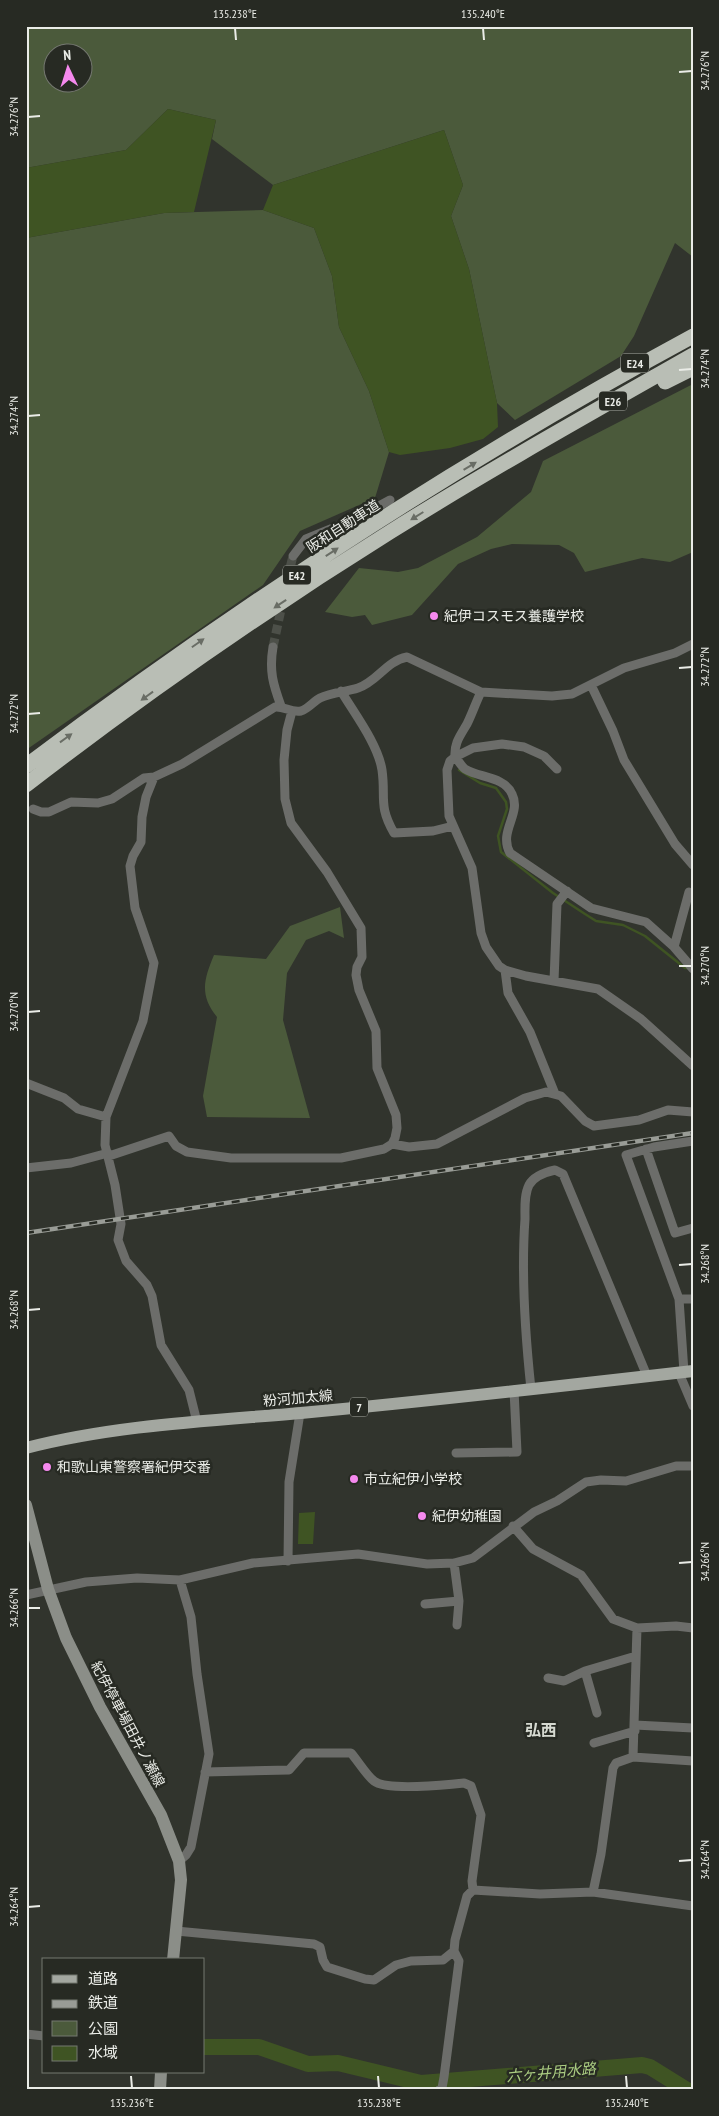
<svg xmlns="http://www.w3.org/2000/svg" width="719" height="2116" viewBox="0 0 719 2116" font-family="'PT Sans Narrow','Noto Sans JP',sans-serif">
	<rect width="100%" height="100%" fill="#31342d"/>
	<!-- green -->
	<path fill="#4b5a3b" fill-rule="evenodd" d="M26 26H693V257L675 243 634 336 621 356 515 420 497 403 469 269 451 216 463 185 444 130 273 185 212 139 216 120 168 109 126 150 26 168ZM52 52H82V82H52Z
		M263 210 314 228 332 276 339 327 369 391 389 452 375 498 300 531 263 585 26 750V238L164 213Z
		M693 384V552L670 562 642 558 585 572 574 553 559 545 512 544 491 549 458 564 412 615 372 625 365 615 352 617 325 612 359 568 398 572 418 568 477 537 531 492 543 461Z
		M340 907 344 938 329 931 306 940 287 973 283 1020 310 1118 207 1117 203 1096 217 1017C199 995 204 979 214 955L266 959 290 926Z"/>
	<!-- water -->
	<path fill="#3f5423" d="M168 109 216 120 194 212 164 213 26 238V168L126 150Z
		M444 130 463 185 451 216 469 269 497 403 498 427 483 439 450 448 400 455 389 452 369 391 339 327 332 276 314 228 263 210 273 185Z
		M315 1512 313 1544H298L299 1513Z"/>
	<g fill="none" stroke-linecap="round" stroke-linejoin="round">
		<!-- stream -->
		<path stroke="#3f5423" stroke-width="2.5" d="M459 770 480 783 496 788 506 802 507 809 498 836 501 852 553 893 585 914 596 921 623 925 645 936 685 968H688"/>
		<!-- river -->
		<path stroke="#3f5423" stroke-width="16" d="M204 2047H259L308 2064 338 2063 421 2083 642 2065 650 2067 687 2090"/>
		<!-- minor-tunnel -->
		<path stroke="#4d5049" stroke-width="9" stroke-dasharray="9 4.5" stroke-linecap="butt" d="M287 580 293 556
			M273 647 283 600"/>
		<!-- minor -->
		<path stroke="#6c6d6a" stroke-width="9" d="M293 556 306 539 353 520 390 500
			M273 647C269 671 273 684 281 706
			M591 685 613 731 624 760 675 844 693 865
			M341 691C354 713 378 744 382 770 386 798 378 805 394 833L433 831 453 826
			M481 692C476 702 472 714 467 724 460 736 454 743 455 757L450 761 447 770 449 816 472 868 481 933 486 947 499 966 505 970 526 976 598 989 641 1019 693 1066
			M557 769 544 756 524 747 502 744 473 748 455 757C458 760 461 766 465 769 479 778 504 776 512 794 522 814 498 831 510 853L591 908 646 922 674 947 693 969
			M154 777 146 797 142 817 141 842 133 856 130 866 135 908 154 963 143 1021 106 1117 105 1145 115 1185 121 1224 118 1240 126 1261 147 1285 152 1296 161 1345 189 1390 197 1422
			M33 809 41 812H49L71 802 98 803 112 799 144 778 154 777 182 764 275 707C284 706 291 713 301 711 308 709 314 701 320 698 332 692 346 692 358 688 378 681 386 661 407 657L481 692 552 696 572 694 624 668 675 653 693 644
			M674 947 689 892
			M505 970 508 993 530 1032 555 1094
			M554 981 557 904 567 891
			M26 1083 64 1098 78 1109 106 1117
			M392 1144 409 1147 437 1144 525 1098 546 1092 561 1096 585 1121 594 1126 639 1120 668 1110 693 1112
			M646 1149 675 1233 693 1228
			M109 1156 169 1136 176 1146 187 1152 231 1158H341L384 1149 392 1144 395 1138 397 1128 396 1115 377 1068 376 1031 359 990 356 975 357 967 362 957 361 928 327 872 291 823 285 799 284 760 287 730 292 711
			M26 1168 71 1163 108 1153
			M679 1299H693
			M684 1372 679 1299 626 1155 654 1147 693 1141
			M679 1373 693 1406
			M531 1389C525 1333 521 1275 525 1219 525 1208 524 1195 529 1185 534 1176 546 1172 555 1170L563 1174 647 1376
			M456 1453 517 1452 514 1390
			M513 1526 533 1549 581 1575 613 1619 637 1628 676 1626 693 1628
			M288 1561 289 1482 300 1413
			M454 1563 459 1601 457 1625
			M26 1595 86 1582 137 1578 180 1580 253 1563 358 1554 427 1564 454 1563 473 1558 534 1512 557 1501 586 1482 601 1480 626 1481 676 1466H693
			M425 1604 459 1601
			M585 1671 597 1713
			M548 1678 564 1681 585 1671 636 1656
			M635 1725 693 1728
			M594 1743 635 1731
			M633 1757 637 1628
			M205 1772 289 1770 304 1753H351C358 1761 367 1776 374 1781 386 1791 447 1785 464 1783L471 1786 481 1815 472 1881 473 1890
			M179 1861 186 1855 191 1847 209 1754 197 1674 191 1617 180 1580
			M593 1892 601 1854 613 1768 616 1763 633 1757 693 1761
			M176 1931 314 1944 320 1947 323 1960 327 1967 365 1979 374 1980 396 1965 411 1961 443 1960 454 1951
			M26 2034 44 2036
			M439 2090 442 2088 444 2077 459 1961 454 1951 455 1940 467 1896 473 1890 540 1894 593 1892 693 1906"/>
		<!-- secondary -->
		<path stroke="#8b8e88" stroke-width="12" d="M26 1505 48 1589 66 1638 100 1707 161 1815 179 1861 181 1880 173 1960
			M160 2090 161 2072"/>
		<!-- primary -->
		<path stroke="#a3a7a0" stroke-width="12" d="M26 1448C115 1425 209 1421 301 1413 431 1401 562 1386 693 1371"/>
		<!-- motorway -->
		<path stroke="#b9beb5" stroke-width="15" d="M665 382 693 368
			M26 766C237 607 460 462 693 336
			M26 785C143 695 265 610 390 532 489 470 591 413 693 355"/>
		<defs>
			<path id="rail" d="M26 1233 693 1133"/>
		</defs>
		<!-- rail casing -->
		<use href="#rail" stroke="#999c96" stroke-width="4.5"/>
		<!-- rail -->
		<use href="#rail" stroke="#272a23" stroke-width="2.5" stroke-dasharray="8" stroke-linecap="butt"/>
	</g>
	<!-- one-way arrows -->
	<defs><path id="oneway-solid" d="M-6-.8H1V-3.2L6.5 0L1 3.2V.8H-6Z" transform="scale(1.25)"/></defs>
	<g fill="#696d65">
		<use href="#oneway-solid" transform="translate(470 466) rotate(-31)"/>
		<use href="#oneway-solid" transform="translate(417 516) rotate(148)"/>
		<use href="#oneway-solid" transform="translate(332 552) rotate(-33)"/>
		<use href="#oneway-solid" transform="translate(280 604) rotate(146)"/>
		<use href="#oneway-solid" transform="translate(198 643) rotate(-35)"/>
		<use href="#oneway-solid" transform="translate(147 696) rotate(144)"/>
		<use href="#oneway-solid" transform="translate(66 738) rotate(-36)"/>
	</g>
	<!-- ticks -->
	<path fill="none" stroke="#eaece7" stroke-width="2" d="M235 28 236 40M483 28 484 40M679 72 692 71M28 117 40 116M679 370 692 369M28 416 40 415M679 668 692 667M28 714 40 713M679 966H692M28 1012 40 1011M679 1265 692 1264M28 1310 40 1309M679 1563 692 1562M28 1608H40M679 1861 692 1860M28 1907 40 1906M131 2076 132 2088M378 2076 379 2088M626 2076 627 2088"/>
	<!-- markers -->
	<g fill="#f589ee" stroke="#272a23" stroke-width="2">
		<circle cx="434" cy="616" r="5"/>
		<circle cx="47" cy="1467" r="5"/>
		<circle cx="354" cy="1479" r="5"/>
		<circle cx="422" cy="1516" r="5"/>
	</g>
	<g text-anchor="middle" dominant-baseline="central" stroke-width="5" stroke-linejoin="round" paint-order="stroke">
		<!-- shield labels -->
		<g fill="#272a23" stroke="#b0b2ac" stroke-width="1">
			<rect x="621" y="353.5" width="28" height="19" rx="4"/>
			<rect x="599" y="391.5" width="28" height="19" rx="4"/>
			<rect x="283" y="565.5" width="28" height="19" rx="4"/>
			<rect x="350" y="1397.5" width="18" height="19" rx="4"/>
		</g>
		<g font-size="12" font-weight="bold" fill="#eaece7">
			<text x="635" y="363">E24</text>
			<text x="613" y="401">E26</text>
			<text x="297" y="575">E42</text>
			<text x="359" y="1407">7</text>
		</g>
		<!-- street labels -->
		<g font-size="14" fill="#eaece7" stroke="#272a23">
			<text transform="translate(343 526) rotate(-33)">阪和自動車道</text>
			<text transform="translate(298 1398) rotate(-5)">粉河加太線</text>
			<text transform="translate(128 1724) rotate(62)">紀伊停車場田井ノ瀬線</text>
		</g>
		<!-- poi labels -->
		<g font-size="14" fill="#eaece7" stroke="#272a23" text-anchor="start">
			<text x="444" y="616">紀伊コスモス養護学校</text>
			<text x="57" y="1467">和歌山東警察署紀伊交番</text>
			<text x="364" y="1479">市立紀伊小学校</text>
			<text x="432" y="1516">紀伊幼稚園</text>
		</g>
		<!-- water labels -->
		<g font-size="15" font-style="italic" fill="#aacc81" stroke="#272a23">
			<text transform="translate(551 2072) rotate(-5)">六ヶ井用水路</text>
		</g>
		<!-- quarter labels -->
		<g font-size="16" font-weight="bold" fill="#d5d9d0" stroke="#272a23">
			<text x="541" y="1730">弘西</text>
		</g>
	</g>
	<!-- border -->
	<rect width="719" height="2116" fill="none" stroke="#272a23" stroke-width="55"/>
	<!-- legend -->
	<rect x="42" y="1958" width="162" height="115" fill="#272a23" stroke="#757871"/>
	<rect x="52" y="1975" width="25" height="8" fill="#a3a7a0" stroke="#757871"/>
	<text x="88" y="1984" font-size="15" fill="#eaece7">道路</text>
	<rect x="52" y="2000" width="25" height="8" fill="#999c96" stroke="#757871"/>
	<text x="88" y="2008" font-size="15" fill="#eaece7">鉄道</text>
	<rect x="52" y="2021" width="25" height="15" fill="#4b5a3b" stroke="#757871"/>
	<text x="88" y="2034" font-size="15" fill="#eaece7">公園</text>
	<rect x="52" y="2046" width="25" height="15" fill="#3f5423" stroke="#757871"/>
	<text x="88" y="2058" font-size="15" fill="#eaece7">水域</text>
	<!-- north arrow -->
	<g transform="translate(68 68) rotate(356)"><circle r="24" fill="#272a23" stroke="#757871"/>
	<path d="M0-4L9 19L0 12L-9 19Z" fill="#f589ee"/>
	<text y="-8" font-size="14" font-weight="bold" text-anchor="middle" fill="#eaece7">N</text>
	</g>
	<rect x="28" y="28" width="664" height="2060" fill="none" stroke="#eaece7" stroke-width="2"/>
	<g font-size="12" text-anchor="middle" fill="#eaece7">
		<text x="235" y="18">135.238°E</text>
		<text x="483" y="18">135.240°E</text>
		<text transform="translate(705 71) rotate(-90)" y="4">34.276°N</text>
		<text transform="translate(14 117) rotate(-90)" y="4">34.276°N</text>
		<text transform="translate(705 369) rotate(-90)" y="4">34.274°N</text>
		<text transform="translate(14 416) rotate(-90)" y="4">34.274°N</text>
		<text transform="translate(705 667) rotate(-90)" y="4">34.272°N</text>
		<text transform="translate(14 714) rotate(-90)" y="4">34.272°N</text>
		<text transform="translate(705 966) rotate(-90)" y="4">34.270°N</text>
		<text transform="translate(14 1012) rotate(-90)" y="4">34.270°N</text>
		<text transform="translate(705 1264) rotate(-90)" y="4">34.268°N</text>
		<text transform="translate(14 1310) rotate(-90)" y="4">34.268°N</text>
		<text transform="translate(705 1562) rotate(-90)" y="4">34.266°N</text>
		<text transform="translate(14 1608) rotate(-90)" y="4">34.266°N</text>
		<text transform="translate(705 1860) rotate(-90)" y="4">34.264°N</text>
		<text transform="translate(14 1907) rotate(-90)" y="4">34.264°N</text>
		<text x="132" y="2107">135.236°E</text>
		<text x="379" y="2107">135.238°E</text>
		<text x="627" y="2107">135.240°E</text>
	</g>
</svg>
